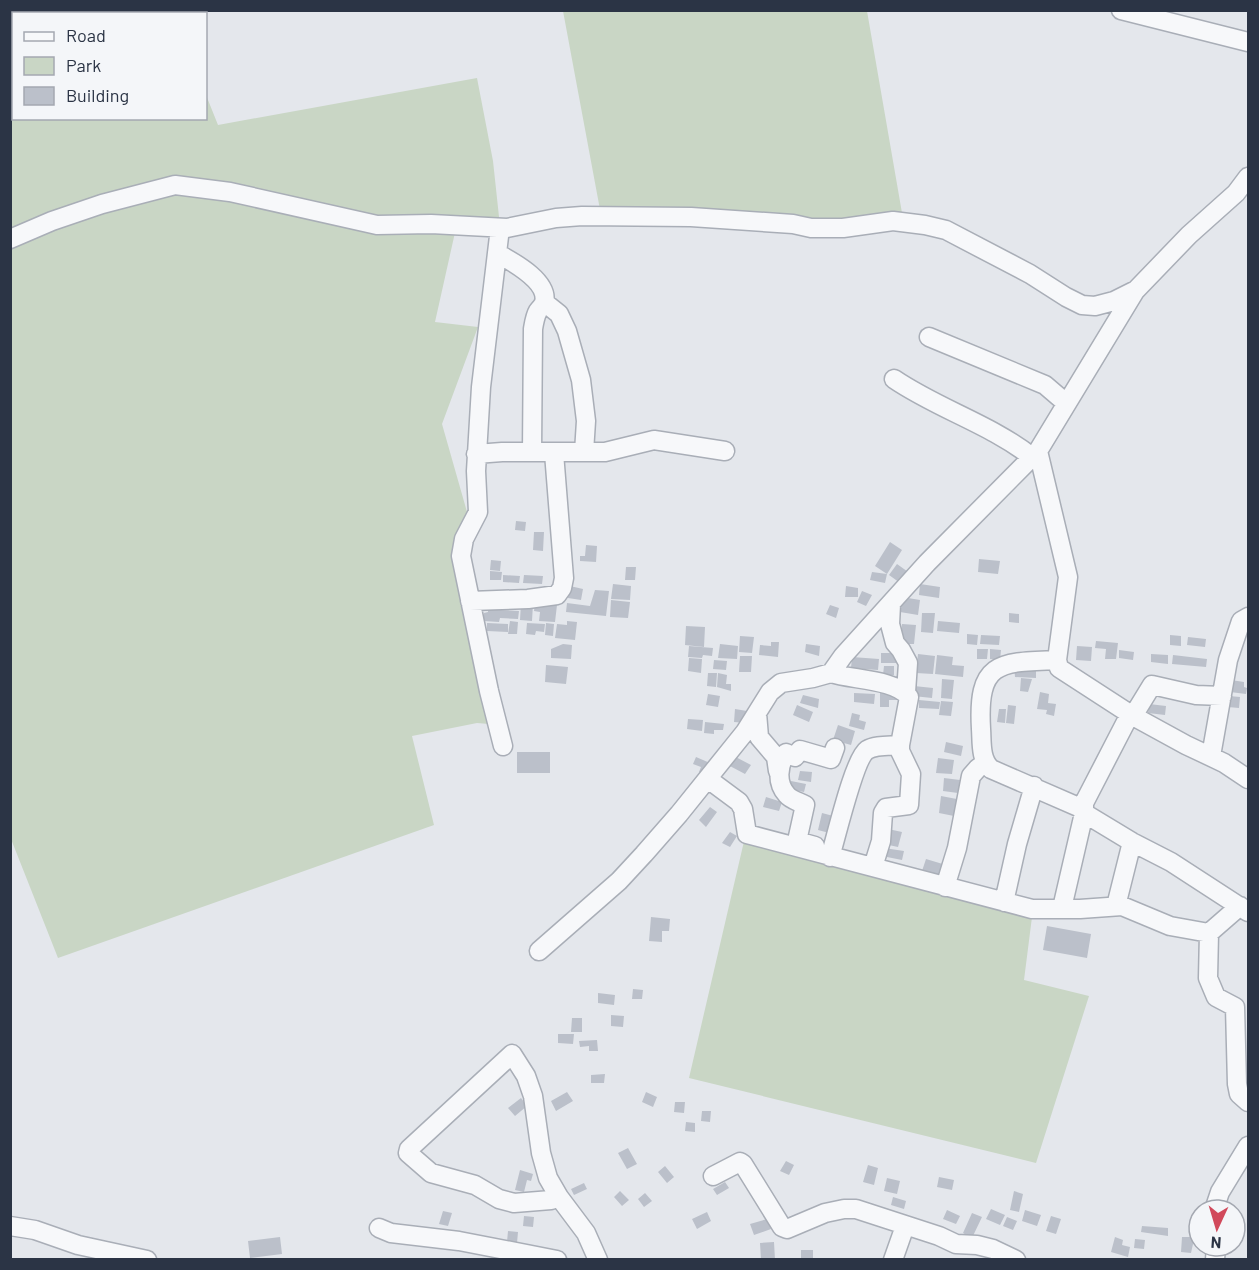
<svg xmlns="http://www.w3.org/2000/svg" width="1259" height="1270" viewBox="0 0 1259 1270" font-family="Barlow,sans-serif">
	<rect width="100%" height="100%" fill="#e4e7ec"/>
	<!-- green -->
	<path fill="#c9d6c5" d="M162 10 164 13 14 14V118H206V95L218 125 477 78 493 161 500 226 456 228 435 322 478 327 442 424 469 519 466 559 489 724 477 723 412 736 434 825 58 958 11 839V11Z
		M563 11H867L902 213 844 226 601 215Z
		M745 837 1032 917 1024 980 1089 996 1036 1163 689 1078Z"/>
	<!-- building -->
	<path fill="#bbc0ca" d="M516 521 526 522 525 531 515 530Z
		M534 532H544L543 551 533 550Z
		M890 542 902 550 887 574 875 566Z
		M586 545 597 546 596 562 580 561V556H585Z
		M979 559 1000 561 998 574 978 572Z
		M491 560 501 561 500 571 490 570Z
		M897 564 911 574 903 585 889 575Z
		M626 567H636L635 580H625Z
		M490 571 502 572 501 580H490Z
		M872 572 887 574 885 583 870 580Z
		M503 575 520 576 519 583 503 582Z
		M524 575 543 576 542 584 523 583Z
		M613 584 631 586 630 600 611 599Z
		M920 584 940 587 939 598 919 595Z
		M570 586 583 589 581 600 568 598Z
		M846 586 858 588V597H845Z
		M595 590 609 591 606 616 566 612 567 603 590 606Z
		M862 591 872 595 866 606 857 602Z
		M902 597 920 600 918 615 900 612Z
		M611 600 630 602 628 618 610 617Z
		M521 603 533 604 532 621 520 620Z
		M535 603 557 605 555 622 539 621 540 612 534 611Z
		M830 605 839 608 836 618 826 614Z
		M488 606 501 607 500 610 519 611 518 619 500 618 499 622 484 621V613L488 612Z
		M922 613H935L933 633 921 632Z
		M1009 613 1019 614V623L1009 622Z
		M510 621 518 622 517 634H508Z
		M567 621 577 622 575 640 555 638 557 624 567 625Z
		M938 621 960 623 959 633 937 631Z
		M487 623 508 624V632L487 631Z
		M527 623 545 624 544 632 536 631 535 635 526 634Z
		M546 623 554 624 553 636 545 635Z
		M902 624 916 625 914 644H901Z
		M686 626 705 627 704 647 685 645Z
		M967 634 978 635 977 645 967 644Z
		M981 635 1000 636 999 645 980 644Z
		M1170 635 1181 636V646L1170 645Z
		M740 636 754 637 752 653 739 652Z
		M1188 637 1206 639 1205 647 1187 645Z
		M1096 641 1118 643 1116 659H1105L1106 649 1095 648Z
		M771 642H779L778 657 759 655 760 645 771 646Z
		M563 644 572 645 571 659 551 658V649Z
		M720 644 738 646 737 659 718 658Z
		M806 644 820 646 819 656 805 652Z
		M689 646 713 648 712 656 703 655 702 658 688 657Z
		M1077 646 1092 647 1091 661 1076 660Z
		M977 649H988L987 659H977Z
		M990 649 1001 650 1000 660 990 659Z
		M1119 650 1134 652 1133 660 1119 658Z
		M881 653H896V663H881Z
		M918 654 935 656 933 674 916 673Z
		M1151 654 1168 655V664L1151 662Z
		M937 655 953 657 952 665 964 666 963 677 935 674Z
		M1173 655 1207 659 1206 667 1172 664Z
		M740 656H752L751 672H739Z
		M852 657 879 659 878 670 851 668Z
		M689 658 702 659 701 673 688 671Z
		M714 660 727 661 726 670 713 669Z
		M1014 664H1036V678L1015 677Z
		M546 665 568 667 566 684 545 682Z
		M884 666H894V675H883Z
		M708 673H717L716 687 707 686Z
		M718 673 727 675 726 684H731V691L717 687Z
		M1021 678 1032 679 1028 692 1020 691Z
		M942 679 954 680 952 699 941 698Z
		M1231 680 1244 682V687L1247 688 1246 694 1230 692Z
		M914 686 933 688 932 698 913 696Z
		M880 691 898 692 897 700H889V707H880Z
		M1040 692 1049 694 1048 703 1056 704 1054 716 1046 714 1047 710 1037 709Z
		M854 693 875 694 874 704 854 702Z
		M708 694 720 696 718 707 706 705Z
		M803 695 819 699 818 708 800 703Z
		M1229 696 1240 697 1239 708 1228 707Z
		M919 700 940 702 939 709 919 708Z
		M941 701 953 702 951 716 939 715Z
		M1149 704 1166 706 1165 715 1148 713Z
		M797 705 813 712 809 722 793 715Z
		M1008 705 1016 706 1014 724 1006 723Z
		M735 709 747 711 746 723 734 722Z
		M999 709H1006L1005 723 997 722Z
		M852 713 860 715 859 720 866 722 864 730 849 726Z
		M688 719 703 720 702 731 687 729Z
		M705 722 724 724 723 730H714V734L704 733Z
		M838 725 855 731 851 745 833 740Z
		M946 742 963 746 961 756 944 752Z
		M517 752H550V773H517Z
		M730 754 751 765 745 774 728 765Z
		M696 757 710 763 705 775 699 772 701 767 693 764Z
		M938 758 954 760 952 774 936 773Z
		M800 771 812 772 811 782 798 780Z
		M944 778 960 780 958 793 943 791Z
		M791 781 806 784 804 792 789 789Z
		M941 796 962 800 959 817 939 813Z
		M766 797 782 802 779 811 763 807Z
		M710 807 717 812 706 827 699 820Z
		M822 813 837 817 833 834 818 830Z
		M888 829 902 832 898 847 884 844Z
		M730 832 737 836 730 847 722 843Z
		M884 848 904 851 902 860 882 856Z
		M926 859 946 865 943 877 922 871Z
		M651 917 670 919 669 931H662V942L649 941Z
		M1047 926 1091 934 1087 958 1043 950Z
		M633 989 643 990 642 999H632Z
		M598 993 615 995 614 1005 598 1003Z
		M611 1015 624 1016 623 1027 611 1026Z
		M572 1018H582V1032H571Z
		M558 1034H574L573 1044 558 1043Z
		M597 1040 598 1051H589V1046L580 1047 579 1041Z
		M605 1074 604 1083H591V1075Z
		M567 1092 573 1101 556 1111 551 1101Z
		M646 1092 657 1097 653 1107 642 1102Z
		M521 1098 527 1106 515 1116 508 1108Z
		M675 1102H685L684 1113 674 1112Z
		M702 1111H711L710 1122 701 1121Z
		M686 1122 695 1123V1132L685 1131Z
		M628 1148 637 1164 627 1169 618 1153Z
		M786 1161 794 1165 789 1175 780 1171Z
		M868 1165 878 1168 874 1185 863 1182Z
		M665 1166 674 1177 667 1183 658 1172Z
		M520 1170 533 1174 531 1181 527 1180 524 1192 515 1190Z
		M939 1177 954 1180 952 1190 937 1187Z
		M887 1178 900 1181 897 1194 884 1191Z
		M725 1182 729 1188 717 1195 713 1189Z
		M584 1183 587 1189 574 1195 571 1189Z
		M620 1191 629 1200 622 1206 614 1197Z
		M1014 1191 1023 1194 1019 1212 1010 1210Z
		M645 1193 652 1201 644 1207 638 1199Z
		M893 1197 906 1201 904 1209 891 1205Z
		M991 1209 1005 1215 1000 1225 986 1219Z
		M947 1210 960 1216 956 1224 943 1219Z
		M1025 1210 1041 1215 1037 1226 1022 1221Z
		M443 1211 452 1213 448 1226 439 1224Z
		M707 1212 711 1221 697 1229 692 1219Z
		M972 1213 982 1217 972 1238 963 1233Z
		M524 1216 534 1217 533 1227 523 1226Z
		M1051 1216 1061 1219 1056 1234 1046 1231Z
		M1007 1217 1017 1221 1013 1230 1003 1226Z
		M767 1219 771 1229 754 1235 750 1224Z
		M1142 1226 1168 1228V1236L1141 1232Z
		M508 1231 518 1232 517 1243 507 1242Z
		M280 1237 282 1254 250 1258 248 1241Z
		M1115 1237 1123 1240 1122 1245 1130 1247 1128 1257 1111 1252Z
		M1182 1237H1192L1193 1244 1191 1253 1181 1252Z
		M1135 1239 1145 1240 1144 1249 1134 1248Z
		M774 1242 775 1260H761L760 1243Z
		M801 1250H813V1259L801 1258Z"/>
	<g fill="none" stroke-linecap="round" stroke-linejoin="round">
		<defs>
			<path id="street" d="M1121 10 1248 42
				M500 228 481 387 476 471 478 512 464 539 461 556 489 691 503 746
				M10 239 52 221 102 204 175 185 230 192 377 225 431 224 507 228 556 218 582 216 691 217 793 224 811 228H843L893 221 925 225 946 230 1030 274 1066 297 1082 305 1095 306 1114 301 1136 290 1189 235 1236 193 1248 177
				M497 253C511 261 550 281 544 303 543 306 540 308 538 311 535 316 534 323 533 329L532 452
				M544 302 559 314 567 331 581 380 586 421 584 452
				M929 337 1045 385 1066 403
				M894 379C938 409 990 424 1032 457
				M1038 451 1068 577 1057 660 1059 668 1133 716 1186 745 1224 763 1248 779
				M476 454 502 452H605L654 440 725 451
				M470 601 528 599 557 595 562 588 564 578 554 453
				M891 604 890 624 895 643 901 650 908 663 906 692
				M1057 660C999 662 977 661 981 729 982 742 980 759 991 769L1083 809
				M831 673C852 680 895 679 909 697L900 745V751L911 774 909 805 886 808 883 813 881 841 873 867
				M757 713 759 737 776 757 778 771
				M1130 714 1084 803V813L1132 842 1171 862 1248 912
				M1133 716 1152 685 1196 695 1222 696
				M1211 756 1228 660 1241 621 1248 617
				M708 779 739 802 743 809 747 834 1032 909H1080L1122 906 1170 926 1209 933 1240 906
				M815 846 797 841 805 805C800 802 791 800 787 795 776 783 778 766 786 753L795 757 800 750 831 759 835 748
				M830 857C836 838 854 759 867 750 875 745 890 746 900 745
				M945 887 957 848 971 776 978 768 985 763
				M1004 902 1017 844 1034 786
				M1116 906 1132 842
				M1062 908 1084 813
				M1209 933 1208 978 1216 997 1235 1007 1237 1084 1239 1094 1248 1102
				M539 951 619 881 644 854 679 814 745 732 770 692 781 683 813 678 831 673 843 656 927 563 1038 451 1135 291
				M713 1176 740 1162 743 1164 782 1227 787 1229 825 1213 844 1209H856L939 1236 956 1244 977 1245 993 1249 1016 1260
				M559 1197 551 1200 514 1203 499 1199 475 1185 431 1173 408 1153 409 1149 512 1054 526 1076 533 1096 541 1153 548 1178 559 1197 586 1233 598 1260
				M1214 1210 1220 1192 1248 1146
				M10 1226 35 1230 78 1245 147 1260
				M379 1228 391 1233 459 1241 557 1260
				M893 1260 905 1226
				M1215 1260 1216 1246"/>
		</defs>
		<!-- street casing -->
		<use href="#street" stroke="#a9aeb7" stroke-width="21"/>
		<!-- street -->
		<use href="#street" stroke="#f7f8fa" stroke-width="18"/>
	</g>
	<!-- border -->
	<rect width="1259" height="1270" fill="none" stroke="#2b3445" stroke-width="24"/>
	<!-- legend -->
	<rect x="12" y="12" width="195" height="108" fill="#f4f6f9" stroke="#a4a8b1" stroke-width="1.5"/>
	<rect x="24" y="32" width="30" height="9" fill="#f7f8fa" stroke="#a4a8b1" stroke-width="1.5"/>
	<text x="66" y="42" font-size="18" fill="#2b3445">Road</text>
	<rect x="24" y="57" width="30" height="18" fill="#c9d6c5" stroke="#a4a8b1" stroke-width="1.5"/>
	<text x="66" y="72" font-size="18" fill="#2b3445">Park</text>
	<rect x="24" y="87" width="30" height="18" fill="#bbc0ca" stroke="#a4a8b1" stroke-width="1.5"/>
	<text x="66" y="102" font-size="18" fill="#2b3445">Building</text>
	<!-- north arrow -->
	<g transform="translate(1217 1228) rotate(184)"><circle r="28" fill="#f4f6f9" stroke="#a4a8b1" stroke-width="1.5"/>
	<path d="M0-4.5L10 22L0 15L-10 22Z" fill="#d1495b"/>
	<text y="-9" font-size="16" font-weight="bold" text-anchor="middle" fill="#2b3445">N</text>
	</g>
</svg>
